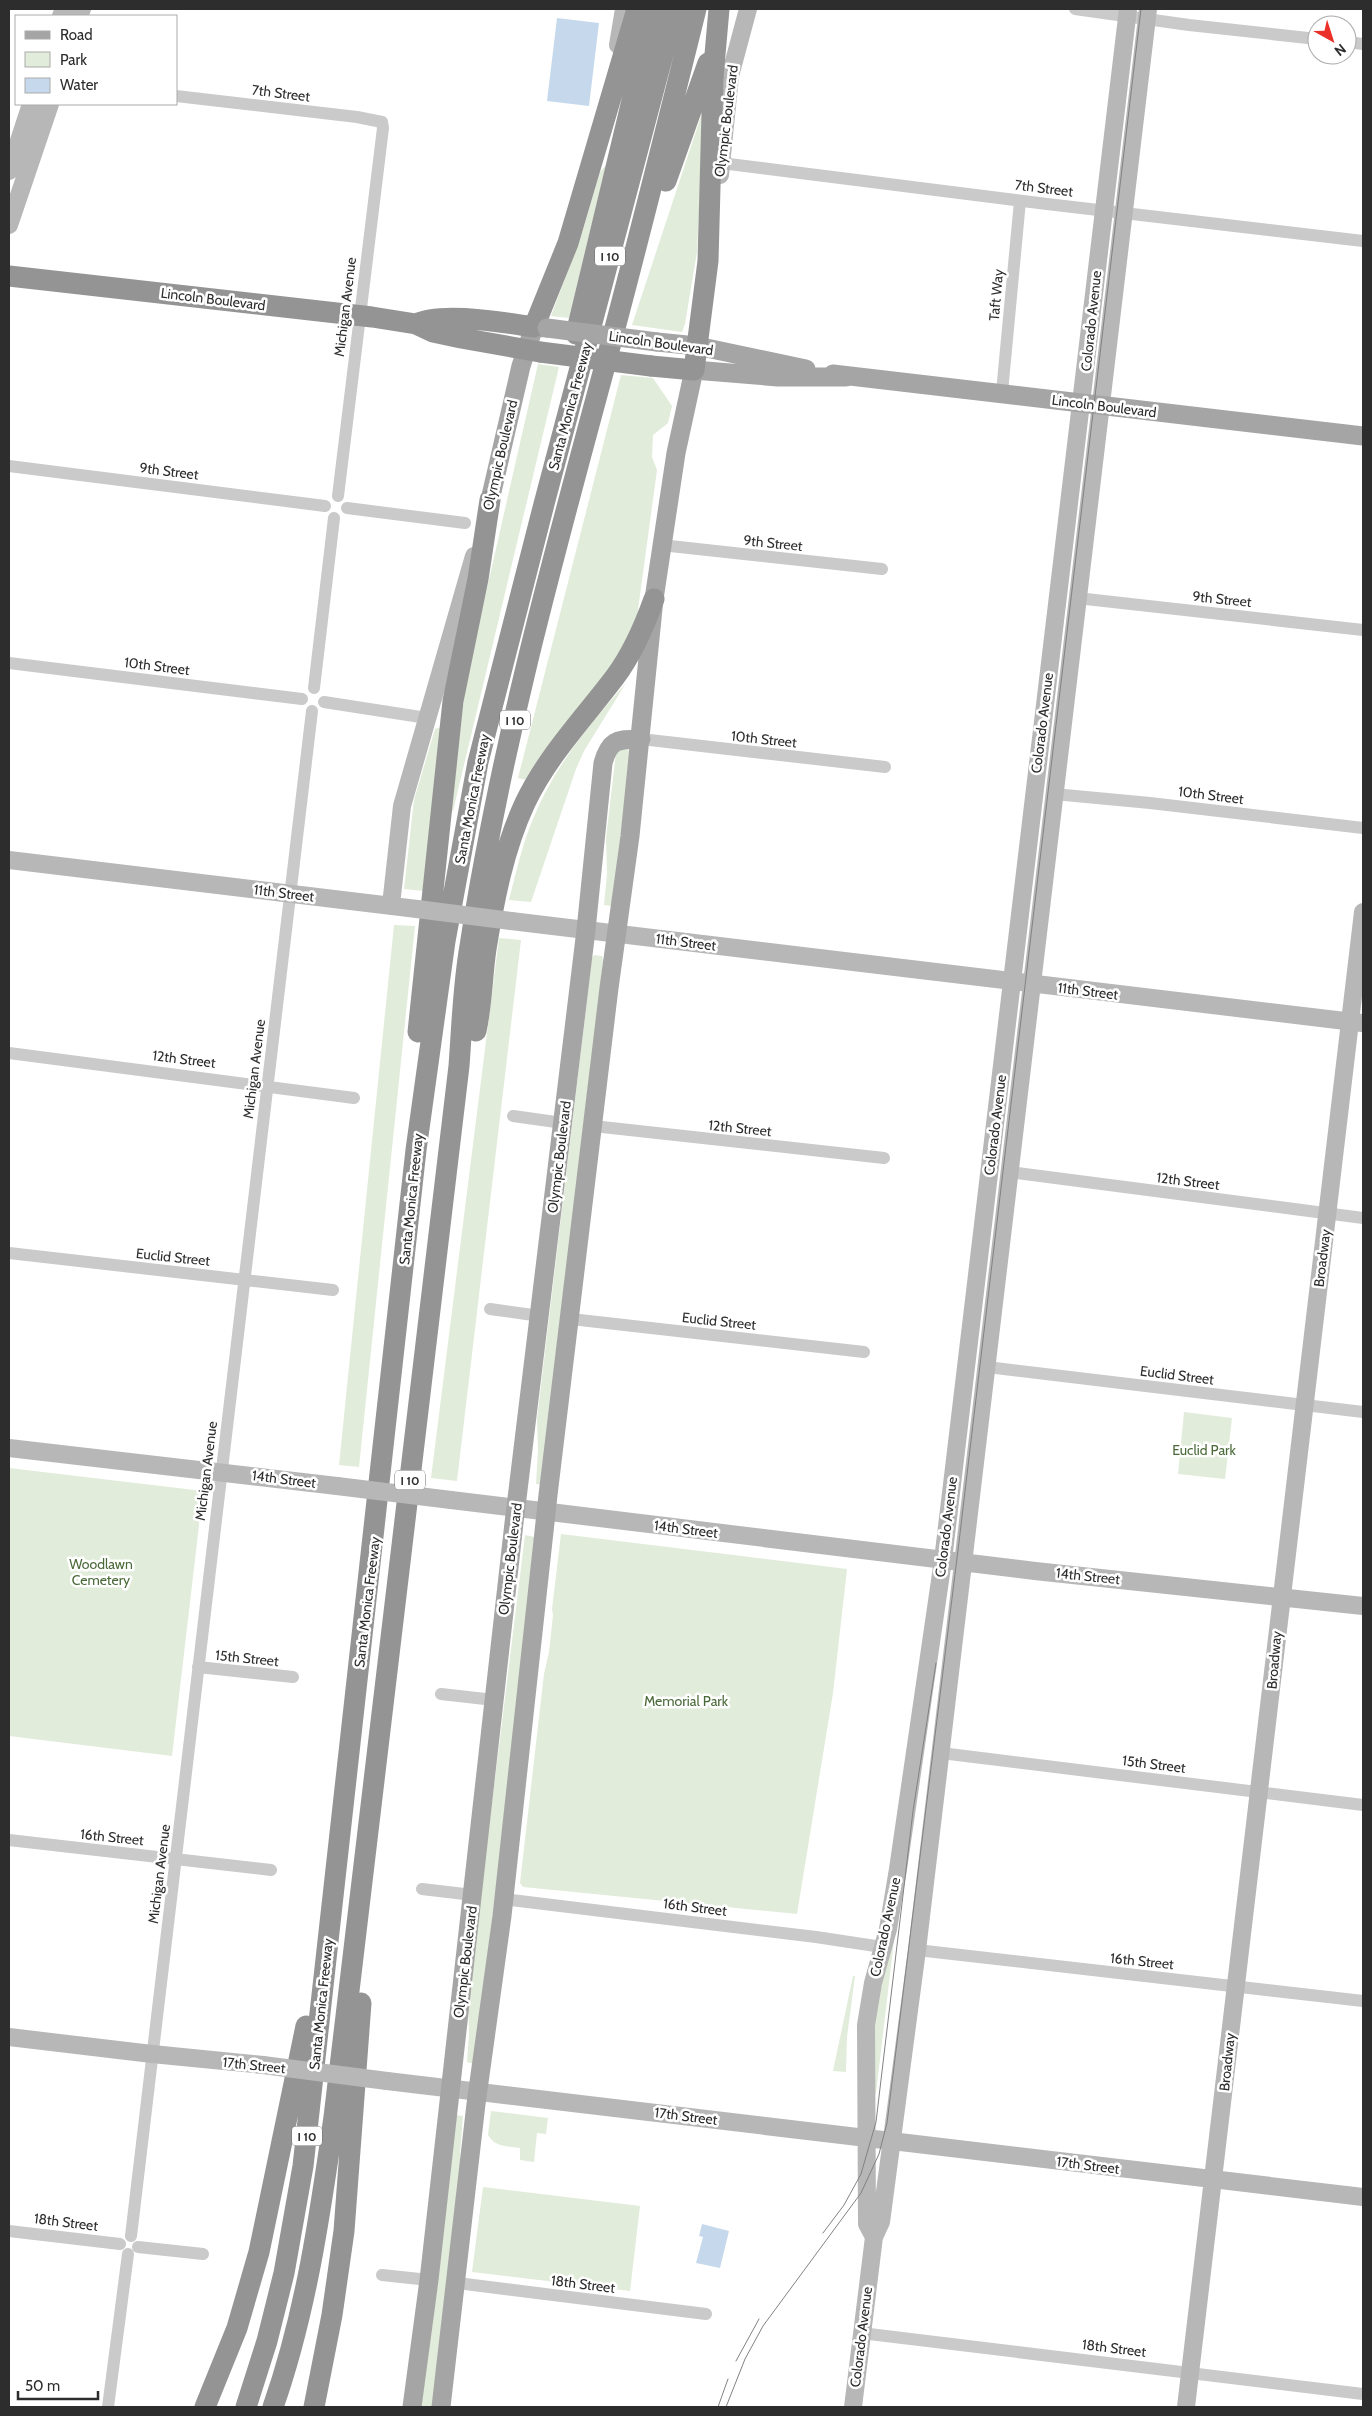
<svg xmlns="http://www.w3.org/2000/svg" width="1372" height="2416" viewBox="0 0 1372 2416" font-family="Cabin,sans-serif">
	<rect width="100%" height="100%" fill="#fff"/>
	<!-- green -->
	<path fill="#e2ecda" d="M704 107 697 252 685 324 682 332 632 325Z
		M606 165 569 318 551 316 582 233 600 172Z
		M538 364 559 367 453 811 449 810 467 676Z
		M621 375 653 378 672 406 668 423 653 435 652 457 657 470 637 617 631 638 530 781 518 778Z
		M626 683 584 751 576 769 531 902 509 900C516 873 522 845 533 819 554 767 589 725 626 683Z
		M441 727 424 891 404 889 414 800 435 729Z
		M621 749H626L631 752 612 906 604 905 607 874 606 838 616 753Z
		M394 925 415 926 359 1467 339 1465Z
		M499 938 521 940 457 1481 431 1478Z
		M594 955 602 956 603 960 600 992 543 1485 536 1484 538 1451 537 1419 592 958Z
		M1184 1412 1232 1418 1225 1479 1178 1474Z
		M9 1468 203 1491 172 1756 9 1736Z
		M561 1534 847 1569 833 1693 797 1914 523 1887 520 1883 544 1674 549 1652 553 1615 552 1609Z
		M525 1535 534 1537 533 1593 474 2064 467 2062 469 2034 468 1999Z
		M895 1932 876 2093H874L872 2022Z
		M853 1976H855L847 2037 846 2072 833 2071Z
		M491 2111 548 2118 546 2134 537 2133 534 2162 520 2160V2148C506 2146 495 2147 488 2135Z
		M456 2115 463 2116 460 2153 462 2177 435 2407H419Z
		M483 2187 640 2206 630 2291 472 2272Z"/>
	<!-- water -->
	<path fill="#c6d9ec" d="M557 18 599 23 589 106 547 101Z
		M702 2224 729 2231 720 2268 696 2263 703 2237 699 2236Z"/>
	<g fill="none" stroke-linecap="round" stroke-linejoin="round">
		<!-- street -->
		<path stroke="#cacaca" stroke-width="12" d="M1075 9 1189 25 1317 39
			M1347 42 1363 44
			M176 96 357 117 382 122 383 128 338 496
			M721 163 1047 204 1363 241
			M1002 392 1020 201
			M9 466 325 506
			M347 508 465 523
			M661 545 882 569
			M1077 598 1363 630
			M9 663 302 699
			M314 688 334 518
			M324 702 427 718
			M641 739 885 767
			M1054 794 1150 803 1363 828
			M9 1053 354 1098
			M513 1116 563 1123
			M593 1126 884 1158
			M1009 1172 1363 1218
			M9 1253 333 1290
			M490 1309 540 1316
			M571 1319 864 1352
			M987 1367 1363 1412
			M198 1667 293 1677
			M441 1694 494 1700
			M941 1753 1363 1805
			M9 1840 271 1870
			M422 1889 473 1895
			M503 1899 816 1937 882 1947
			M917 1950 1363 2001
			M9 2231 120 2244
			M131 2236 312 711
			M138 2247 203 2254
			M382 2275 429 2280
			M457 2283 706 2314
			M861 2333 1363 2394
			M108 2407 128 2254"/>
		<!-- secondary -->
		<path stroke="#b7b7b7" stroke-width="18" d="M61 16 64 9
			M79 16 82 9
			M618 45 624 9
			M9 171 31 104
			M720 175 730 76 748 9
			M9 225 50 104
			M9 860 417 909
			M391 905 402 806 474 556
			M511 921 1362 1023
			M9 1448 337 1486
			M451 1500 1035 1571 1363 1606
			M9 2037 152 2054 263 2065
			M387 2081 1363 2197
			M874 2237 867 2224 866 2025 873 1983 888 1929 898 1869 943 1560 1128 9
			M853 2407 874 2237 881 2222 917 1950 1148 9
			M1186 2407 1363 912"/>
		<!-- primary -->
		<path stroke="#a5a5a5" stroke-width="19" d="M657 342 697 346 806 369
			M833 374 1363 436
			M490 500 521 366 534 327 547 328
			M412 2407 429 2280 514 1523 586 930 603 763C610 738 618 740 641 739
			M441 2407 476 2104 502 1916 548 1495 609 988 630 836 654 599 676 453 694 370 778 377H846"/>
		<!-- highway -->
		<path stroke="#949494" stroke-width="21" d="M666 181 708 63
			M9 276 372 317 416 324 433 332 461 338 540 352
			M416 324C442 311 505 323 534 327L568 243 637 9
			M576 334 654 9
			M651 366 694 370 708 261 713 77
			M476 1031C482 1004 482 976 486 949 494 899 504 848 525 803 548 755 584 718 615 677 633 653 644 627 654 599
			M418 1032 453 701 478 579 490 500
			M205 2407 237 2328 259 2252 306 2026
			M246 2407 267 2341 284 2273 303 2166 416 1150 445 941 478 762 544 504 675 9
			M273 2407C306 2313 320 2215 334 2117L459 1066C462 1026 463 986 470 946 499 756 550 569 600 384 634 259 665 134 696 9
			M314 2407 332 2315 344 2231 361 2003"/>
		<!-- tram -->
		<path stroke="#828282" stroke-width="1" d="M949 1556 956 1499
			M823 2233 844 2205 861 2174 876 2122 913 1811 936 1663
			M736 2361 759 2319
			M718 2407 728 2379
			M726 2407 745 2359 763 2326 861 2193 879 2154 887 2123 959 1542 1141 9"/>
		<!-- secondary-bridge -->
		<path stroke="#b7b7b7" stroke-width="18" d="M417 909 511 921
			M337 1486 451 1500
			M263 2065 387 2081"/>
		<!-- primary-bridge -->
		<path stroke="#a5a5a5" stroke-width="19" d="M547 328 657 342"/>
		<!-- highway-bridge -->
		<path stroke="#949494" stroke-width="21" d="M713 77 719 9
			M540 352 651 366"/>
	</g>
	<g text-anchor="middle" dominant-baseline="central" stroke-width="5" stroke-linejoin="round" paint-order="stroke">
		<!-- shield labels -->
		<g fill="#fff" stroke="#6c6c6c" stroke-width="1">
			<rect x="595" y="246.5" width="30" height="19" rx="4"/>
			<rect x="500" y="710.5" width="30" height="19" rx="4"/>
			<rect x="395" y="1470.5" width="30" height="19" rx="4"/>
			<rect x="292" y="2126.5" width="30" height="19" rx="4"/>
		</g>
		<g font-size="12" font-weight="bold" fill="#2d2d2d">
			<text x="610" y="256">I 10</text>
			<text x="515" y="720">I 10</text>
			<text x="410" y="1480">I 10</text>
			<text x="307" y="2136">I 10</text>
		</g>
		<!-- street labels -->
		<g font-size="14" fill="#2d2d2d" stroke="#fff">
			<text transform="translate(281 93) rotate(7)">7th Street</text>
			<text transform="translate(726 121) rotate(-83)">Olympic Boulevard</text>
			<text transform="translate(1044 188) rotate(7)">7th Street</text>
			<text transform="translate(996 295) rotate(-85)">Taft Way</text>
			<text transform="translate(213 299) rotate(7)">Lincoln Boulevard</text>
			<text transform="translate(345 307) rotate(-83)">Michigan Avenue</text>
			<text transform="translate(1091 321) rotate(-84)">Colorado Avenue</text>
			<text transform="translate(661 343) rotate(8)">Lincoln Boulevard</text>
			<text transform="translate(570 406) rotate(-75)">Santa Monica Freeway</text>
			<text transform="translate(1104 406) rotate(7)">Lincoln Boulevard</text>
			<text transform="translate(500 455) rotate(-77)">Olympic Boulevard</text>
			<text transform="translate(169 471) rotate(7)">9th Street</text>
			<text transform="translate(773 543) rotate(6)">9th Street</text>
			<text transform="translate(1222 599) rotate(6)">9th Street</text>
			<text transform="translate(157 666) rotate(7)">10th Street</text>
			<text transform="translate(1042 723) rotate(-83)">Colorado Avenue</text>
			<text transform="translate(764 739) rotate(6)">10th Street</text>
			<text transform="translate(1211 795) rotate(7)">10th Street</text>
			<text transform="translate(472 799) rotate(-79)">Santa Monica Freeway</text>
			<text transform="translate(284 893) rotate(7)">11th Street</text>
			<text transform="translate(686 942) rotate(7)">11th Street</text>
			<text transform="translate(1088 991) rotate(7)">11th Street</text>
			<text transform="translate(184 1059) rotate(7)">12th Street</text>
			<text transform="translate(254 1069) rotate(-83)">Michigan Avenue</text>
			<text transform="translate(995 1125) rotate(-83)">Colorado Avenue</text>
			<text transform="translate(740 1128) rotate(6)">12th Street</text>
			<text transform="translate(559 1157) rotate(-83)">Olympic Boulevard</text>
			<text transform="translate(1188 1181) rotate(7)">12th Street</text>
			<text transform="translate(411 1199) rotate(-84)">Santa Monica Freeway</text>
			<text transform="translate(173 1257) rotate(6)">Euclid Street</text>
			<text transform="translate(1322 1258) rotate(-83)">Broadway</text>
			<text transform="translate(719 1321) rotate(6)">Euclid Street</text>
			<text transform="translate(1177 1375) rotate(7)">Euclid Street</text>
			<text transform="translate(206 1471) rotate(-83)">Michigan Avenue</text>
			<text transform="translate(284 1479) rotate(7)">14th Street</text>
			<text transform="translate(946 1527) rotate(-83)">Colorado Avenue</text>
			<text transform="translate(686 1529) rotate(7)">14th Street</text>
			<text transform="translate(510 1559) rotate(-83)">Olympic Boulevard</text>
			<text transform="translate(1088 1576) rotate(6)">14th Street</text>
			<text transform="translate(367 1602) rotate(-83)">Santa Monica Freeway</text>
			<text transform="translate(247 1658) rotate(6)">15th Street</text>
			<text transform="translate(1274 1660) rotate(-85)">Broadway</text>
			<text transform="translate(1154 1764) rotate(7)">15th Street</text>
			<text transform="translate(112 1837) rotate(6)">16th Street</text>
			<text transform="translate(159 1874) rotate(-83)">Michigan Avenue</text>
			<text transform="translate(695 1907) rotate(7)">16th Street</text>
			<text transform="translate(885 1927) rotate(-78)">Colorado Avenue</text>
			<text transform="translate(1142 1961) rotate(6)">16th Street</text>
			<text transform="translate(465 1962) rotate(-83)">Olympic Boulevard</text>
			<text transform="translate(321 2004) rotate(-84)">Santa Monica Freeway</text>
			<text transform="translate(1227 2062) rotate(-84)">Broadway</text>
			<text transform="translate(254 2065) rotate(6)">17th Street</text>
			<text transform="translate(686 2116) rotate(7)">17th Street</text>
			<text transform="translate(1088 2165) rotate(7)">17th Street</text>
			<text transform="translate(66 2222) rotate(7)">18th Street</text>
			<text transform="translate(583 2284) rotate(7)">18th Street</text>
			<text transform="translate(861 2337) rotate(-83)">Colorado Avenue</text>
			<text transform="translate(1114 2348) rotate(7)">18th Street</text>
		</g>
		<!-- park labels -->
		<g font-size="14" fill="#4b6a3a" stroke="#fff">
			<text x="1204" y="1450">Euclid Park</text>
			<text x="101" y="1564">Woodlawn<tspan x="101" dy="16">Cemetery</tspan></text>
			<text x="686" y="1701">Memorial Park</text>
		</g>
	</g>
	<!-- border -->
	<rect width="1372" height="2416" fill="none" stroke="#2d2d2d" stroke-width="20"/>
	<!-- legend -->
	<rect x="15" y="15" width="162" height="90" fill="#ffffff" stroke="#ababab"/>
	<rect x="25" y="31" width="25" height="8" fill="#a5a5a5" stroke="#ababab"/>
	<text x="60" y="40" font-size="15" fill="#2d2d2d">Road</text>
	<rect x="25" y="52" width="25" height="15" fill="#e2ecda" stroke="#ababab"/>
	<text x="60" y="65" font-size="15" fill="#2d2d2d">Park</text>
	<rect x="25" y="78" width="25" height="15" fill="#c6d9ec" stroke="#ababab"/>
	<text x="60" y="90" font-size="15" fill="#2d2d2d">Water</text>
	<!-- north arrow -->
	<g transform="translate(1332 40) rotate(141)"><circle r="24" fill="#ffffff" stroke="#ababab"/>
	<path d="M0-4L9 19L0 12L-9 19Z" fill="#ea3029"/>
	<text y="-8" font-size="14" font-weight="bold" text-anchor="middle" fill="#2d2d2d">N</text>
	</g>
	<!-- scale -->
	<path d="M18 2391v8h80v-8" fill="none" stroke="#2d2d2d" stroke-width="2.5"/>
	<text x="25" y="2391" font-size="15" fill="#2d2d2d" stroke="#ffffff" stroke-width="4" paint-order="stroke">50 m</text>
</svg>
